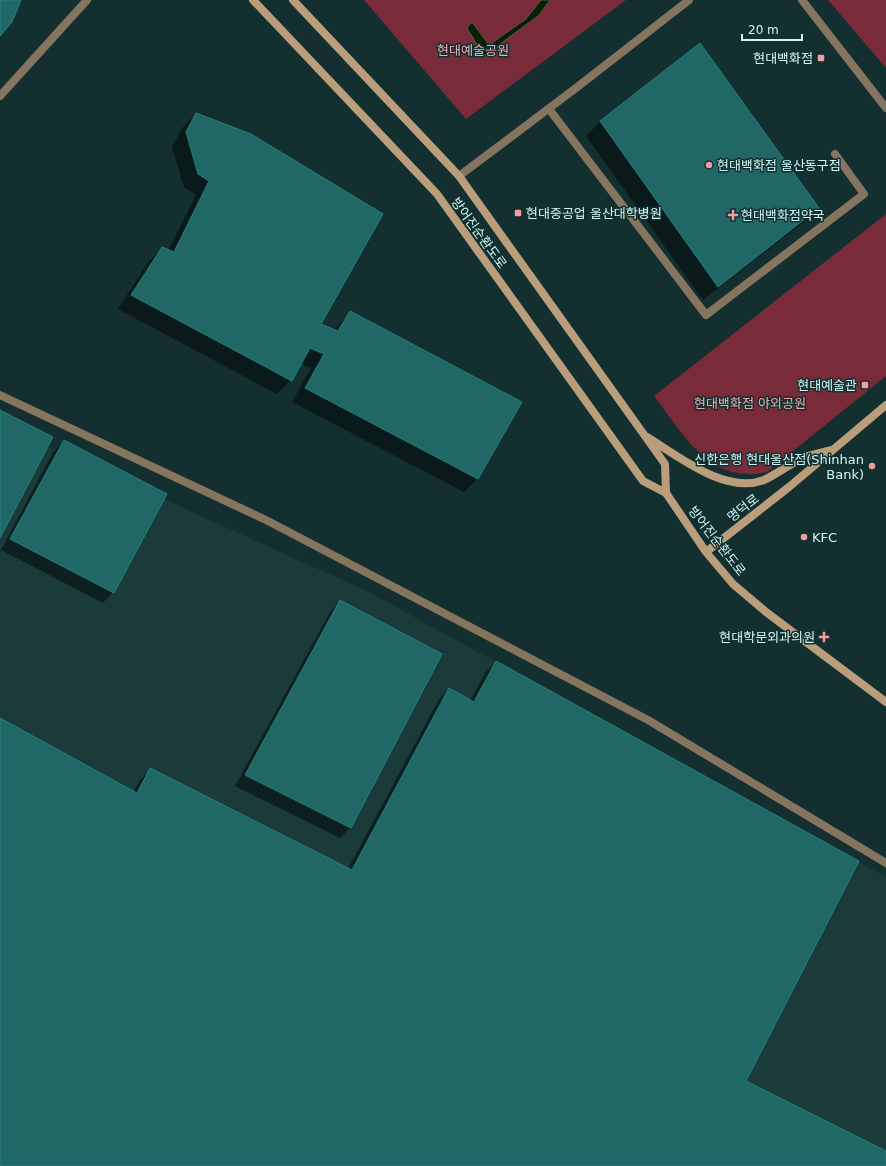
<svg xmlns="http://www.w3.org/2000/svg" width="886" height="1166" viewBox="0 0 886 1166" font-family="'DejaVu Sans','Noto Sans KR',sans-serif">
	<rect width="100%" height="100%" fill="#132f2f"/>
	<!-- built -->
	<path fill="#1a3b3a" d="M0 425 369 592 886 877V1166H0Z"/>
	<!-- green -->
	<path fill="#792b39" d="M364 0H626L466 119Z
		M828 0H886V68Z
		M886 214V376L767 472C761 473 754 475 748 474 704 474 678 427 654 396Z"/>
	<!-- water -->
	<path fill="#0b1e00" stroke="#455f49" d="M541 0H550L539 15 484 56 467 28 472 22 489 45 526 19Z"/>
	<!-- shadow -->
	<path fill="#0007" d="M699 44 817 208 804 222 703 300 586 136 600 122Z
		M196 114 320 324 334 331 350 312 478 478 464 492 292 402 311 368 300 363 291 380 277 394 118 309 148 262 162 248 168 251 196 195 184 187 172 147 182 128Z
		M64 442 113 592 103 603 1 550 53 452Z
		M340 601 350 828 340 838 235 786 330 612Z
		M496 662 745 1082 886 1152V1166H0V719L133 792 140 780 151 769 348 869 439 699 449 689 470 701 485 673Z"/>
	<!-- building -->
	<path fill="#206765" stroke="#218381" d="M0 0H21L12 22 0 36Z
		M700 43 819 208 718 287 600 121Z
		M196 113 251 134 383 214 321 324 338 331 350 311 522 402 478 479 305 388 324 354 310 348 292 381 131 295 162 247 174 252 209 181 198 174 186 132Z
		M0 410 53 437 0 538Z
		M64 440 167 494 114 593 10 539Z
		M340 600 442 654 351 828 245 775Z
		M496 661 859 861 746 1081 886 1151V1166H0V718L137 793 150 768 352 870 449 688 474 702Z"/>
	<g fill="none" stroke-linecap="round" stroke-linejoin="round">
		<!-- lane -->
		<path stroke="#85745e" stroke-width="8" d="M0 96 87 0
			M549 109 706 315 864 194 835 154
			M0 395 266 520 648 720 886 863"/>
		<!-- street -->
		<path stroke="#85745e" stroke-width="8" d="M802 0 886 108
			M459 176 576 88 689 0"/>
		<!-- secondary -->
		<path stroke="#ba9e7b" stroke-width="8" d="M253 0 437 194 643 481 666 493 706 552 733 584 766 612 886 702
			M293 0 459 176 665 464 666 493
			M647 437C678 456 726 495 764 480 777 474 788 465 801 459 810 454 821 453 831 450
			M706 552 789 487 886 405"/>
	</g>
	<!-- markers -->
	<g fill="#f49aa4" stroke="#132f2f" stroke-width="1.5">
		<rect x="817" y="54" width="8" height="8" rx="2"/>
		<circle cx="709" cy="165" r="4"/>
		<rect x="514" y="209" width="8" height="8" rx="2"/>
		<path d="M731 209h4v4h4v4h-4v4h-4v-4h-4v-4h4z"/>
		<rect x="861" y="381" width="8" height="8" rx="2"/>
		<circle cx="872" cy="466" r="4"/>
		<circle cx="804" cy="537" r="4"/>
		<path d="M822 631h4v4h4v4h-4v4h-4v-4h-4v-4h4z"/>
	</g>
	<g text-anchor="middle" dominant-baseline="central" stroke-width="3" stroke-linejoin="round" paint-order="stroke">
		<!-- park labels -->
		<g font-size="13" fill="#edacb2" stroke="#132f2f">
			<text x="473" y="50">현대예술공원</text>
			<text x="750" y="403">현대백화점 야외공원</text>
		</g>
		<!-- poi labels -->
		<g font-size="13" fill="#cdf6f4" stroke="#132f2f" text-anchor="end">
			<text x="813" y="58">현대백화점</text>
			<text x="717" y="165" text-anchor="start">현대백화점 울산동구점</text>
			<text x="526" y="213" text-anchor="start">현대중공업 울산대학병원</text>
			<text x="741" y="215" text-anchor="start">현대백화점약국</text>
			<text x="857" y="385">현대예술관</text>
			<text x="864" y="459">신한은행 현대울산점(Shinhan<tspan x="864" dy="15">Bank)</tspan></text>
			<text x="812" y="537" text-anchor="start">KFC</text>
			<text x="815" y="637">현대학문외과의원</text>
		</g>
		<!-- street labels -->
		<g font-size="13" fill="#cdf6f4" stroke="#132f2f">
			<text transform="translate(479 233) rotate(54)">방어진순환도로</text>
			<text transform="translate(743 508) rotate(-38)">명덕로</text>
			<text transform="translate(717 541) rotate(52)">방어진순환도로</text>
		</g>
	</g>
	<!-- scale -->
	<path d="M742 34v6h60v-6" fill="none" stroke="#cdf6f4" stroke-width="2"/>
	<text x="748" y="34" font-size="12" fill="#cdf6f4" stroke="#132f2f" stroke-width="3" paint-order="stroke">20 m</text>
</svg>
